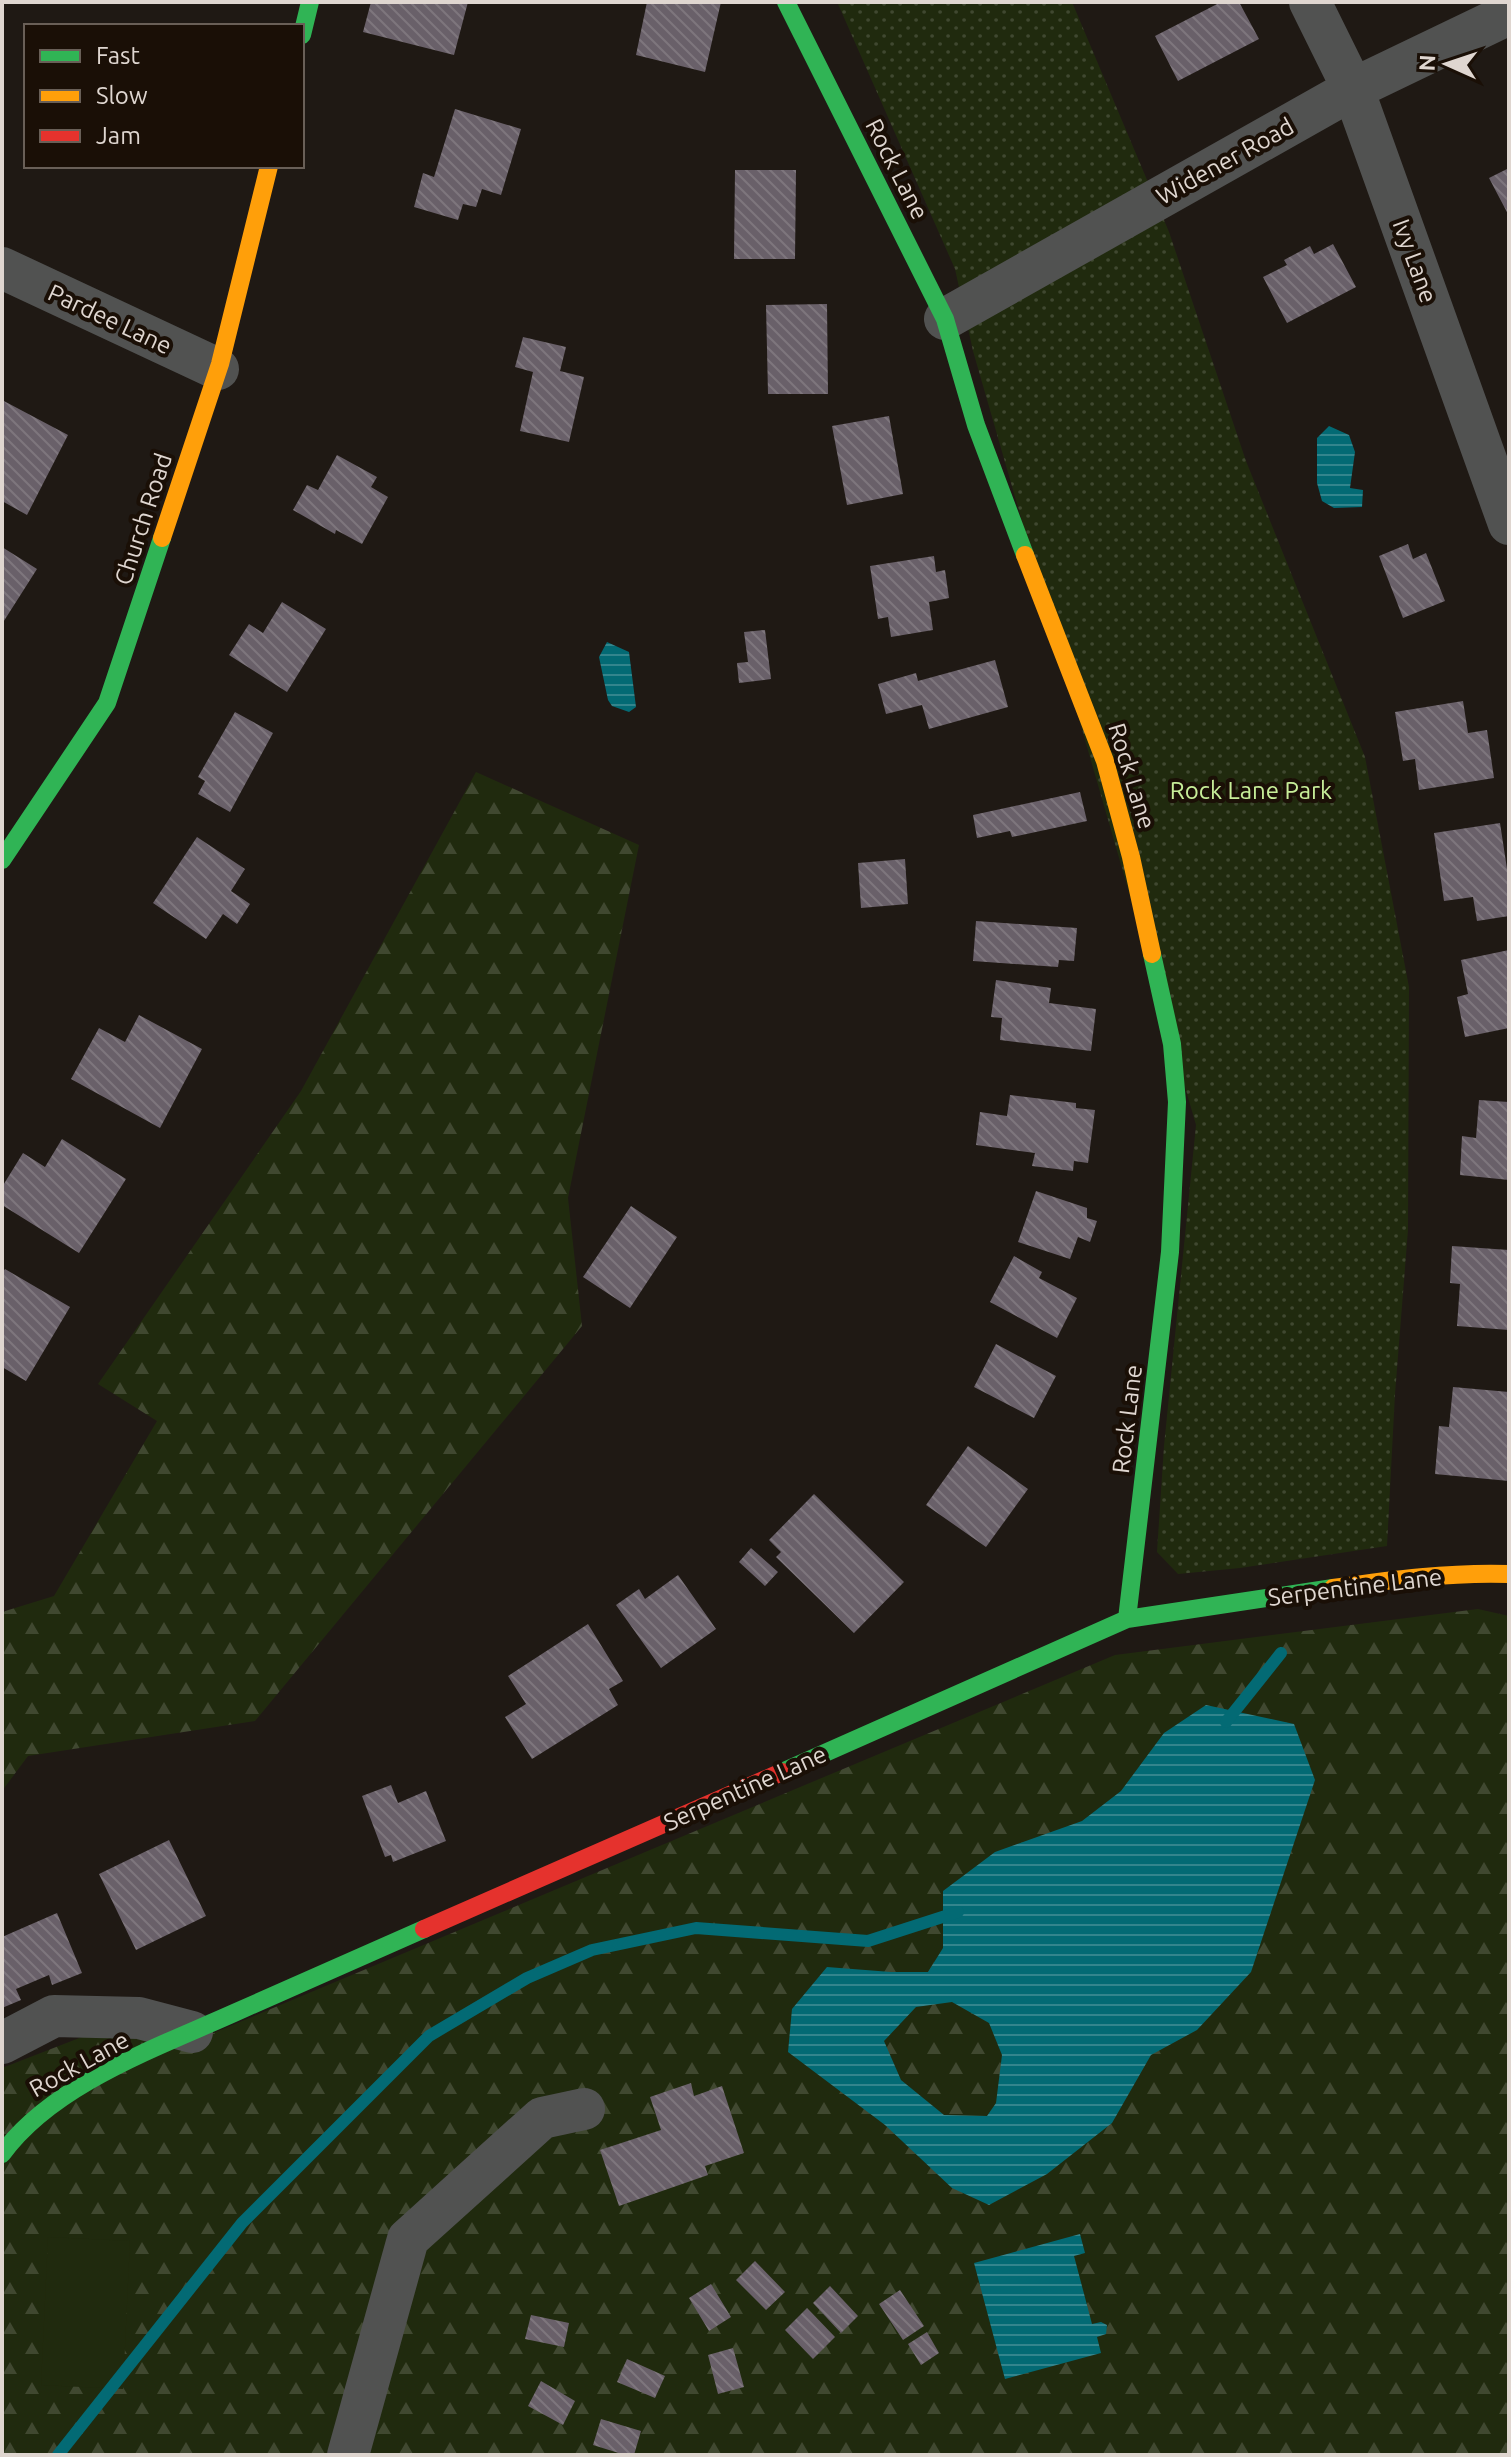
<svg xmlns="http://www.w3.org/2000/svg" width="1511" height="2457" viewBox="0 0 1511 2457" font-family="Ubuntu,sans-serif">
	<defs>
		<pattern id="forest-firs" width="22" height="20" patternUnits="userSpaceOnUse" patternTransform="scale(2)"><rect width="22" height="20" fill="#202a0e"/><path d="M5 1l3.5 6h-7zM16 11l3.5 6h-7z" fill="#404830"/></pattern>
		<pattern id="park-dots" width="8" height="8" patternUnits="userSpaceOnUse" patternTransform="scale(2)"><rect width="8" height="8" fill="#202a0e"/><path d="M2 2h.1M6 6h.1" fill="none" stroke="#404830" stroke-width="1.8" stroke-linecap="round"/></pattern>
		<pattern id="water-rules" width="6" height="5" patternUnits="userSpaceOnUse" patternTransform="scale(2)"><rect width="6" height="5" fill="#036a74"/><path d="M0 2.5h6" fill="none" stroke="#33858d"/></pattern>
		<pattern id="building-back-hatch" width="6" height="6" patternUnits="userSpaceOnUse" patternTransform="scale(2)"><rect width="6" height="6" fill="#696069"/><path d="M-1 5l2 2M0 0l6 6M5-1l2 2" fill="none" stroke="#7e767d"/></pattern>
	</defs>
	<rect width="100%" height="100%" fill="#1f1914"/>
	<!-- forest -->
	<path fill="url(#forest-firs)" d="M476 772 639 845 568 1198 582 1326 255 1721 28 1756 2 1791V1612L54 1596 157 1421 98 1384 301 1091Z
		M1478 1609 1509 1616V2455H2V2068L87 2035 211 2034 1115 1655Z"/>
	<!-- park -->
	<path fill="url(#park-dots)" d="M841 2H1072L1169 232 1246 461 1365 757 1409 987 1408 1230 1395 1394 1387 1546 1240 1568 1178 1574 1157 1552 1164 1446 1196 1125 973 351 955 269 838 4Z"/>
	<!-- garden -->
	<path fill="#202a0e" d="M48 2237 130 2241 123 2389 41 2385Z"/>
	<!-- water -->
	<path fill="url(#water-rules)" fill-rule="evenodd" d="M1329 426 1349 435 1355 452 1350 488 1363 490 1362 507 1334 508 1322 501 1317 483V438Z
		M607 642 629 652 636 707 629 712 612 706 608 700 599 657Z
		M1206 1705 1294 1724 1315 1780 1251 1972 1197 2030 1151 2055 1112 2123 1047 2174 989 2205 952 2188 885 2125 788 2052 792 2009 827 1967 891 1972H928L943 1948V1891L995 1852 1082 1821 1121 1791 1164 1733ZM952 2002 989 2023 1002 2055 996 2103 987 2116 944 2115 901 2080 884 2041 916 2007Z
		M1080 2234 1085 2253 1074 2256 1092 2324 1101 2322 1107 2325 1106 2334 1097 2337 1101 2353 1005 2379 974 2263Z"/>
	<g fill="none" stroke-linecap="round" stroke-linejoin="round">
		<!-- stream -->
		<path stroke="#036a74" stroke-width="12" d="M1226 1722 1281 1653
			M58 2455 242 2223 429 2036 527 1978 592 1950 696 1928 868 1941 958 1912"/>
	</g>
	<!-- building -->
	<path fill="url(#building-back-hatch)" d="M371 2H468L454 55 363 32Z
		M647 2H721L705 72 636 55Z
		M1221 2H1239L1259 39 1178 81 1155 36Z
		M455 109 521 129 501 195 482 189 476 207 463 204 458 220 414 207 423 173 434 177Z
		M1509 168V216L1489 178Z
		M735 170H796L795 259H734Z
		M1333 244 1356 287 1287 323 1263 277 1287 265 1284 260 1310 246 1314 254Z
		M827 304 828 394H768L766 305Z
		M523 337 566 347 560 371 584 377 569 442 520 431 533 372 515 367Z
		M2 400 68 435 27 515 2 501Z
		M889 416 903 494 847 505 832 426Z
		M337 455 377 477 371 487 388 497 362 544 336 530 335 534 293 510 307 485 318 490Z
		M1408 544 1413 559 1426 553 1445 601 1403 618 1379 556Z
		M2 547 37 569 2 624Z
		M934 556 936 572 945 570 949 598 929 602 933 630 891 637 888 617 878 619 870 566Z
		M282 602 326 629 287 692 229 655 249 624 263 633Z
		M765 630 771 679 739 683 737 663 748 662 744 632Z
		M995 660 1008 707 929 729 922 705 886 714 878 684 916 673 918 681Z
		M1463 701 1468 733 1487 730 1494 778 1419 790 1415 759 1403 761 1395 712Z
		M235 712 273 733 230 812 198 794 205 781 198 777Z
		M1080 792 1087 821 1012 837 1010 831 977 838 973 815Z
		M1500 823 1509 882V916L1477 921 1473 897 1444 901 1434 833Z
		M197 837 245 869 231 891 250 904 237 924 223 914 206 939 153 903Z
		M905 859 908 904 861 908 858 863Z
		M976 921 1077 928 1074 961 1059 960 1058 967 973 961Z
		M1509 950V1028L1465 1037 1457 997 1468 994 1461 960Z
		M996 980 1051 988 1049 1003 1096 1009 1091 1051 1000 1040 1002 1018 991 1017Z
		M139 1015 202 1049 160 1128 71 1079 99 1028 125 1042Z
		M1010 1095 1076 1103V1108L1095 1110 1088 1163 1074 1161 1073 1171 1032 1166 1035 1153 976 1145 980 1112 1007 1116Z
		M1479 1100 1509 1102V1180L1460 1175 1462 1136 1476 1138Z
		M62 1139 126 1179 79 1253 2 1205V1187L23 1153 45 1167Z
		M1036 1191 1087 1208V1218L1097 1221 1090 1242 1078 1237 1070 1259 1018 1242Z
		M631 1206 677 1237 630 1308 583 1277Z
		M1452 1246 1509 1250V1330L1457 1326 1460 1284 1450 1283Z
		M1014 1256 1042 1272 1039 1278 1077 1298 1057 1338 990 1302Z
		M5 1269 70 1307 26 1381 2 1367V1273Z
		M996 1344 1056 1376 1034 1418 974 1387Z
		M1453 1387 1509 1392V1481L1435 1474 1439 1426 1449 1427Z
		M968 1446 1028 1489 986 1547 926 1505Z
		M814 1494 904 1582 854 1633 776 1557 781 1552 769 1540Z
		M751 1548 778 1572 765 1586 739 1562Z
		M678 1575 716 1629 661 1668 616 1605 639 1589 645 1599Z
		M588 1624 623 1681 609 1689 618 1705 532 1759 505 1717 526 1704 508 1676Z
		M391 1785 398 1803 426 1791 446 1841 393 1862 391 1855 385 1857 362 1796Z
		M169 1840 206 1916 136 1950 99 1874Z
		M57 1913 82 1973 52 1985 49 1975 16 1989 21 2000 2 2008V1937Z
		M691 2083 694 2096 722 2086 744 2153 705 2166 708 2175 619 2206 600 2150 661 2130 650 2097Z
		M755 2261 785 2292 766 2310 736 2280Z
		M711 2284 731 2317 709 2331 689 2298Z
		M830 2286 858 2316 841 2333 813 2303Z
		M900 2290 924 2326 903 2340 879 2304Z
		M807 2308 835 2337 813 2359 785 2330Z
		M531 2315 569 2323 564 2347 525 2339Z
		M927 2332 939 2353 921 2365 908 2344Z
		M733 2348 744 2387 718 2394 708 2355Z
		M627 2359 665 2376 655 2398 617 2382Z
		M541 2381 575 2401 563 2425 528 2406Z
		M601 2419 641 2431 634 2455H625L593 2445Z"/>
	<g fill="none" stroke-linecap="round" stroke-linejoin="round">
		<!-- street -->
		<path stroke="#515251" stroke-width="42" d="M1310 2 1353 89 1509 524
			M2 268 218 369
			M945 319 1353 89 1509 14
			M2 2043 54 2016 139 2018 192 2032
			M348 2455 408 2239 542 2118 584 2109"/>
		<!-- fast -->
		<path stroke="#30b455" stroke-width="18" d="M786 2 945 319 976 425 1025 555
			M302 35 310 2
			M2 860 107 703 162 538
			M1127 1619 1170 1252 1177 1102 1172 1044 1152 954
			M782 1772 1127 1619 1333 1588
			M2 2154C53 2084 156 2048 234 2013 298 1985 361 1957 424 1929"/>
		<!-- slow -->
		<path stroke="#ff9f0a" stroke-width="18" d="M162 538 220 364 269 166
			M1025 555 1105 761 1131 857 1152 954
			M1333 1588C1391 1580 1450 1572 1509 1574"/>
		<!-- jam -->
		<path stroke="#e5322d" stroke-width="18" d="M424 1929 782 1772"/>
	</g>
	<g text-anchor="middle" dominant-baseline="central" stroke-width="8" stroke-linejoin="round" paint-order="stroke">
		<!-- street labels -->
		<g font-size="24" fill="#dfd6d0" stroke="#1a0f06">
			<text transform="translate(1225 161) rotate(-29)">Widener Road</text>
			<text transform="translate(897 169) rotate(63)">Rock Lane</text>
			<text transform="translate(1415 261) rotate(70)">Ivy Lane</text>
			<text transform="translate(110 319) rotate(25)">Pardee Lane</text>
			<text transform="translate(143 519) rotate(-72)">Church Road</text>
			<text transform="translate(1132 776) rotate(73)">Rock Lane</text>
			<text transform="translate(1127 1419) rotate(-83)">Rock Lane</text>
			<text transform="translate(1355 1587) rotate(-7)">Serpentine Lane</text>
			<text transform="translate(745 1788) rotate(-24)">Serpentine Lane</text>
			<text transform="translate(79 2064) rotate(-29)">Rock Lane</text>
		</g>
		<!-- park labels -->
		<g font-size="24" fill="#c7ee99" stroke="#1a0f06">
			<text x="1251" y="790">Rock Lane Park</text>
		</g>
	</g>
	<!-- border -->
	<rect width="1511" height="2457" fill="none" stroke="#dfd6d0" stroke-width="8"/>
	<!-- legend -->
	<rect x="24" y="24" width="280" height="144" fill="#1a0f06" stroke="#695f57" stroke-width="2"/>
	<rect x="40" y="50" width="40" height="12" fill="#30b455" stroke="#695f57" stroke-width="2"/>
	<text x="96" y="64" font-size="24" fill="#dfd6d0">Fast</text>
	<rect x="40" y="90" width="40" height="12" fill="#ff9f0a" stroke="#695f57" stroke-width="2"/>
	<text x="96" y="104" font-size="24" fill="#dfd6d0">Slow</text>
	<rect x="40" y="130" width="40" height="12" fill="#e5322d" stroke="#695f57" stroke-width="2"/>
	<text x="96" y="144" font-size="24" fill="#dfd6d0">Jam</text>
	<!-- north arrow -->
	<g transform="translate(1447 64) rotate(273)" stroke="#1a0f06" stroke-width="6" paint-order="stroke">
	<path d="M0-6L14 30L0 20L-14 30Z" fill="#dfd6d0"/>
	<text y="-12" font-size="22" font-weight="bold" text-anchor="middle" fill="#dfd6d0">N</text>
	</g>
</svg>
